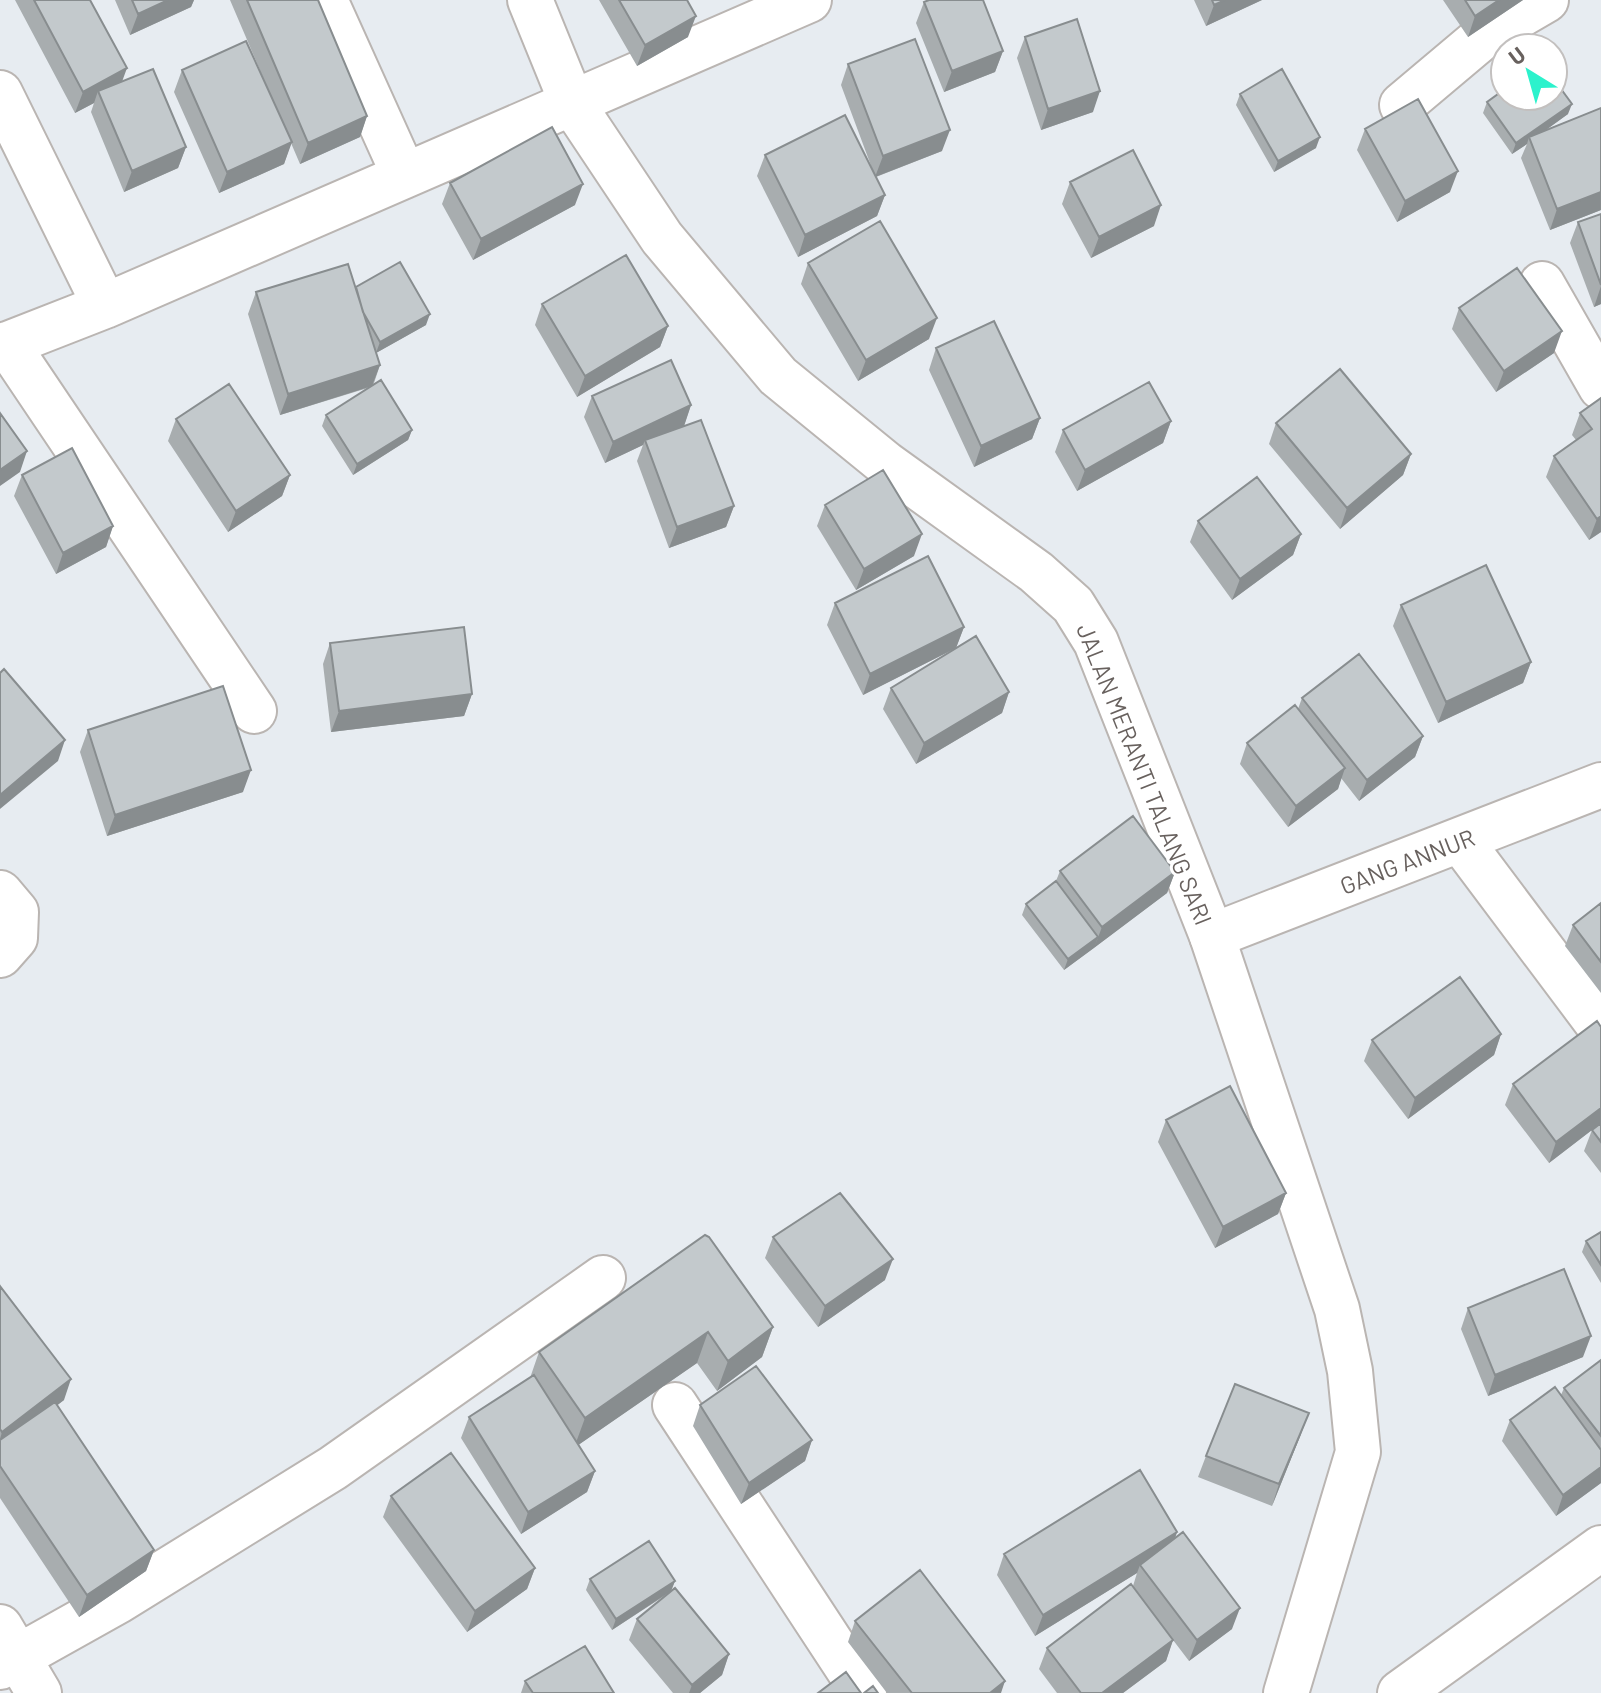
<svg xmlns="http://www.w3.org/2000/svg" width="1601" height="1693" viewBox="0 0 1601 1693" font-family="Barlow,sans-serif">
	<rect width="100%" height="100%" fill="#e7ecf1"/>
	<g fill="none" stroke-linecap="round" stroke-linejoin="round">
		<defs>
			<path id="minor" d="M325 0 404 175
				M0 93 105 306
				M1402 105 1484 36 1546 0
				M1542 284 1601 387
				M7 344 254 711
				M0 347 105 306 809 0
				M1460 840 1601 1028
				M0 893 16 912 15 938 0 955
				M1212 936 1601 785
				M675 1405 864 1693
				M0 1627 39 1693
				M0 1667 118 1601 333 1468 603 1278
				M1400 1693 1601 1548"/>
			<path id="tertiary" d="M530 0 572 103 662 238 778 376 886 464 1036 572 1073 605 1096 642 1212 936 1337 1309 1350 1371 1358 1452 1286 1693"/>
		</defs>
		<!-- minor casing -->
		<use href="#minor" stroke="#bab5b2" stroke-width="48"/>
		<!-- tertiary casing -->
		<use href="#tertiary" stroke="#bab5b2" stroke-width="48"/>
		<!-- minor -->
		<use href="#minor" stroke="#fff" stroke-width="44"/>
		<!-- tertiary -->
		<use href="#tertiary" stroke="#fff" stroke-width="44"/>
	</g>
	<!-- wall -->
	<path fill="#a8adaf" d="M15 0H90L122 81 186 147 178 168 124 192 91 112 94 103 75 113Z
		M115 0H194L191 7 130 35Z
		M230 0H318L367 116 360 137 300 164 291 143 284 164 219 193 174 92 182 70 277 110Z
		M599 0H687L688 37 637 66Z
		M1194 0H1262L1206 26Z
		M1443 0H1523L1468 37Z
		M924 2 1003 51 995 72 944 92 916 23Z
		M1025 37 1093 112 1041 130 1017 58Z
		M848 64 942 151 876 177 885 195 877 216 798 257 757 176 765 155 873 171 841 85Z
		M1240 94 1316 148 1274 172 1236 105Z
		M1487 102 1568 114 1545 130 1601 108V210L1550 230 1521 158 1527 144 1512 154 1483 113Z
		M1365 129 1450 192 1397 222 1357 150Z
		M1070 182 1154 226 1091 258 1062 204Z
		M450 183 575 205 473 260 442 204Z
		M1601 214V304L1594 307 1570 243 1578 222Z
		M808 263 929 339 858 381 801 284Z
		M356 287 426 325 376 353 380 365 373 386 412 430 408 440 353 475 322 426 326 415 371 387 280 415 248 314 256 292Z
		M542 304 668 326 660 347 577 397 535 325Z
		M1459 308 1554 353 1496 392 1452 329Z
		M936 348 1040 418 1032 439 974 467 929 370Z
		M592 396 691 405 684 426 734 506 726 527 669 548 637 461 643 445 605 463 584 417Z
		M1601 398V532L1589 540 1546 477 1554 456 1576 440 1572 435 1580 413Z
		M176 419 290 475 282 496 228 532 168 441Z
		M1171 421 1163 443 1077 491 1055 452 1063 430Z
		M1276 423 1411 454 1403 475 1340 529 1269 444Z
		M22 475 113 526 106 547 56 574 14 496Z
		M825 505 914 556 856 590 817 526Z
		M1198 521 1301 534 1293 555 1232 600 1190 542Z
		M835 603 964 627 956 648 863 695 827 625Z
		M1401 605 1531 662 1523 683 1438 723 1393 626Z
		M330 643 472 694 464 716 331 732 323 664Z
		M891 688 1009 692 1002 713 916 764 883 709Z
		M1302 698 1423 736 1415 757 1359 801 1341 778 1338 789 1288 827 1240 764 1247 743 1298 709Z
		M88 730 243 792 107 836 80 752Z
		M1060 871 1175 872 1167 893 1064 970 1022 915 1026 904 1056 881Z
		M1601 903V993L1565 946 1573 925Z
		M1601 1027V1173L1584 1151 1592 1130 1549 1163 1505 1105 1513 1084Z
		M1501 1034 1494 1055 1408 1119 1364 1061 1372 1040Z
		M1166 1120 1286 1193 1278 1214 1215 1248 1158 1142Z
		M1601 1232V1283L1582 1252 1586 1241Z
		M705 1235 773 1327 762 1357 717 1391 697 1363 578 1445 595 1471 587 1492 521 1534 461 1438 469 1417 530 1378 539 1352Z
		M773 1237 885 1280 818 1327 765 1258Z
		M0 1286 64 1400 57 1405 154 1550 146 1571 79 1617 0 1498Z
		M1468 1308 1583 1357 1488 1396 1461 1329Z
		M1601 1360V1483L1556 1516 1502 1441 1510 1420 1561 1395 1564 1388Z
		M700 1405 812 1440 805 1461 741 1504 693 1426Z
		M1301 1434 1272 1506 1198 1477 1206 1456Z
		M391 1496 535 1568 527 1589 467 1632 383 1517Z
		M1177 1532 1175 1538 1232 1629 1189 1661 1173 1640 1166 1661 1123 1693H1057L1039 1669 1047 1648 1133 1586 1137 1573 1035 1636 997 1575 1004 1554Z
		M590 1579 675 1581 671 1591 729 1654 722 1675 700 1693H673L629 1640 637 1619 669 1593 612 1630 586 1590Z
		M855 1621 1001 1693H887L848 1642Z
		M525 1681 614 1693H521Z"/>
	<!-- shaded-wall -->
	<path fill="#888d8f" d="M168 0H194L191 7 130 35 138 14Z
		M1225 0H1262L1206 26 1214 5Z
		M1499 0H1523L1468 37 1475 16Z
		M696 16 688 37 637 66 645 45Z
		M1003 51 995 72 944 92 952 71Z
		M127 68 119 90 98 91 94 103 75 113 83 92Z
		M1100 91 1093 112 1041 130 1048 109Z
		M1572 104 1568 114 1531 141 1529 137 1527 144 1512 154 1516 143Z
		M367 116 360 137 300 164 308 143Z
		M950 130 942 151 875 177 883 156Z
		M1320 137 1316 148 1274 172 1278 161Z
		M292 142 284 164 219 193 227 172Z
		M186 147 178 168 124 192 132 171Z
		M1458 171 1450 192 1397 222 1405 201Z
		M583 184 575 205 473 260 481 239Z
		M1601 192V210L1550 230 1557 209Z
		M885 195 877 216 798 257 805 235Z
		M1161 205 1154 226 1091 258 1099 237Z
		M1601 286V304L1594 307Z
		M430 314 426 325 376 353 380 342Z
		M937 318 929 339 858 381 866 360Z
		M668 326 660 347 577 397 585 376Z
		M1562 331 1554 353 1496 392 1504 371Z
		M380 365 372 386 280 415 288 394Z
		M691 405 684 426 645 440 643 445 605 463 613 442Z
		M1040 418 1032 439 974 467 981 446Z
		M1171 421 1163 443 1077 491 1085 470Z
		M412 430 408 440 353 475 357 464Z
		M27 451 20 472 0 486V470Z
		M1411 454 1403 475 1340 529 1347 508Z
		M290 475 282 496 228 532 236 511Z
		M734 506 726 527 669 548 677 527Z
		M1601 516V532L1589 540 1597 519Z
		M113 526 106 547 56 574 63 553Z
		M922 534 914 556 856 590 864 569Z
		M1301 534 1293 555 1232 600 1240 579Z
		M964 627 956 648 863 695 870 674Z
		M1531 662 1523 683 1438 723 1446 702Z
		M1009 692 1002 713 916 764 924 743Z
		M472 694 464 716 331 732 339 711Z
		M1423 736 1415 757 1359 801 1367 780Z
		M65 740 58 761 0 809V795Z
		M1345 768 1338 789 1288 827 1296 806Z
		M251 770 243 792 107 836 115 815Z
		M1175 872 1167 893 1094 948 1102 927Z
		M1098 937 1094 948 1064 970 1068 959Z
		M1501 1034 1494 1055 1408 1119 1415 1098Z
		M1601 1108V1123L1549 1163 1556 1142Z
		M1286 1193 1278 1214 1215 1248 1223 1227Z
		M893 1259 885 1280 818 1327 825 1306Z
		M773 1327 762 1357 717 1391 728 1361Z
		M708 1332 697 1363 574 1448 585 1418Z
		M1591 1336 1583 1357 1488 1396 1495 1375Z
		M71 1379 64 1400 0 1450V1439L2 1432Z
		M1309 1413 1301 1434 1272 1506 1279 1484Z
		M812 1440 805 1461 741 1504 749 1483Z
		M1601 1467V1483L1556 1516 1563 1495Z
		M595 1471 587 1492 521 1534 528 1512Z
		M1177 1532 1170 1553 1140 1565 1137 1573 1035 1636 1043 1615Z
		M154 1550 146 1571 79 1617 87 1595Z
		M535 1568 527 1589 467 1632 475 1611Z
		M675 1581 671 1591 612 1630 616 1619Z
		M1240 1608 1232 1629 1189 1661 1197 1640Z
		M1173 1640 1166 1661 1123 1693H1102Z
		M729 1654 722 1675 700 1693H689L692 1685Z
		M1005 1681 1001 1693H990Z"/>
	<!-- building -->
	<path fill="#c3c9cc" stroke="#888d8f" stroke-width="2" d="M34 0H90L127 68 83 92Z
		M132 0H168L138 14Z
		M247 0H318L367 116 308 143Z
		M619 0H687L696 16 645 45Z
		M929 0H983L1003 51 952 71 924 2Z
		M1212 0H1225L1214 5Z
		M1465 0H1499L1475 16Z
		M1077 19 1100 91 1048 109 1025 37Z
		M915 39 950 130 883 156 848 64Z
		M246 41 292 142 227 172 182 70Z
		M153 69 186 147 132 171 98 91Z
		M1282 69 1320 137 1278 161 1240 94Z
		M1553 78 1572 104 1516 143 1487 102 1505 89V96H1553Z
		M1418 99 1458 171 1405 201 1365 129Z
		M1601 108V192L1557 209 1529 137Z
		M845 115 885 195 805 235 765 155Z
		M552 127 583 184 481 239 450 183Z
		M1133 150 1161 205 1099 237 1070 182Z
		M1601 214V285L1578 222Z
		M880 221 937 318 866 360 808 263Z
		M626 255 668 326 585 376 542 304Z
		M400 262 430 314 380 342 363 312 356 287Z
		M348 264 380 365 288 394 256 292Z
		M1517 268 1562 331 1504 371 1459 308Z
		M994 321 1040 418 981 446 936 348Z
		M671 360 691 405 613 442 592 396Z
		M1340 369 1411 454 1347 508 1276 423Z
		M381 380 412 430 357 464 326 415Z
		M1149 382 1171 421 1085 470 1063 430Z
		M229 384 290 475 236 511 176 419Z
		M1601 398V516L1597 519 1554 456 1592 429 1580 413Z
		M0 413 27 451 0 470Z
		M701 420 734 506 677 527 645 440Z
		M72 448 113 526 63 553 22 475Z
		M883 470 922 534 864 569 825 505Z
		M1257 477 1301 534 1240 579 1198 521Z
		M928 556 964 627 870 674 835 603Z
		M1486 565 1531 662 1446 702 1401 605Z
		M464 627 472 694 339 711 330 643Z
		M976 636 1009 692 924 743 891 688Z
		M1359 654 1423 736 1367 780 1302 698Z
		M4 669 65 740 0 795V673Z
		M223 686 251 770 115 815 88 730Z
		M1295 705 1345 768 1296 806 1247 743Z
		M1133 816 1175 872 1102 927 1060 871Z
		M1056 881 1098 937 1068 959 1026 904Z
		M1601 903V962L1573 925Z
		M1460 977 1501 1034 1415 1098 1372 1040Z
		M1597 1021 1601 1027V1108L1556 1142 1513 1084Z
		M1230 1086 1286 1193 1223 1227 1166 1120Z
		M1601 1123V1142L1592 1130Z
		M840 1193 893 1259 825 1306 773 1237Z
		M1601 1232V1265L1586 1241Z
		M705 1235 709 1237 773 1327 728 1361 708 1332 585 1418 539 1352Z
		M1564 1269 1591 1336 1495 1375 1468 1308Z
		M0 1286 71 1379 2 1432 0 1429Z
		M1601 1360V1436L1564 1388Z
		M756 1366 812 1440 749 1483 700 1405Z
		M534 1375 595 1471 528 1512 469 1417Z
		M1235 1384 1309 1413 1279 1484 1206 1456Z
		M1555 1387 1601 1450V1467L1563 1495 1510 1420Z
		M55 1402 154 1550 87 1595 0 1466V1440Z
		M451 1453 535 1568 475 1611 391 1496Z
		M1140 1470 1177 1532 1043 1615 1004 1554Z
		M1183 1532 1240 1608 1197 1640 1140 1565Z
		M649 1541 675 1581 616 1619 590 1579Z
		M920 1570 1005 1681 990 1693H912L855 1621Z
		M1131 1584 1173 1640 1102 1693H1081L1047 1648Z
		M675 1588 729 1654 692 1685 637 1619Z
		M585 1646 614 1693H533L525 1681Z
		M846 1672 861 1693H818Z
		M873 1686 878 1693H864Z"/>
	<g text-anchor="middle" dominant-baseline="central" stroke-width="6" stroke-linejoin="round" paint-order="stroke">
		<!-- street labels -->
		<g font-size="24" fill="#68615e" stroke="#fff">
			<text transform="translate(1145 774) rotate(68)">JALAN MERANTI TALANG SARI</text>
			<text transform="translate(1407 861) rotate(-21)">GANG ANNUR</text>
		</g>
	</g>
	<!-- north arrow -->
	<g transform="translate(1529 72) rotate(323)"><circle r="38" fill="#ffffff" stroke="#c3c0bf" stroke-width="2"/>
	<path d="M0-6L14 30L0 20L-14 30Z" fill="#2cf2cc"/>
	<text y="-12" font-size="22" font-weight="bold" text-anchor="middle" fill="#68615e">U</text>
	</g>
</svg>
